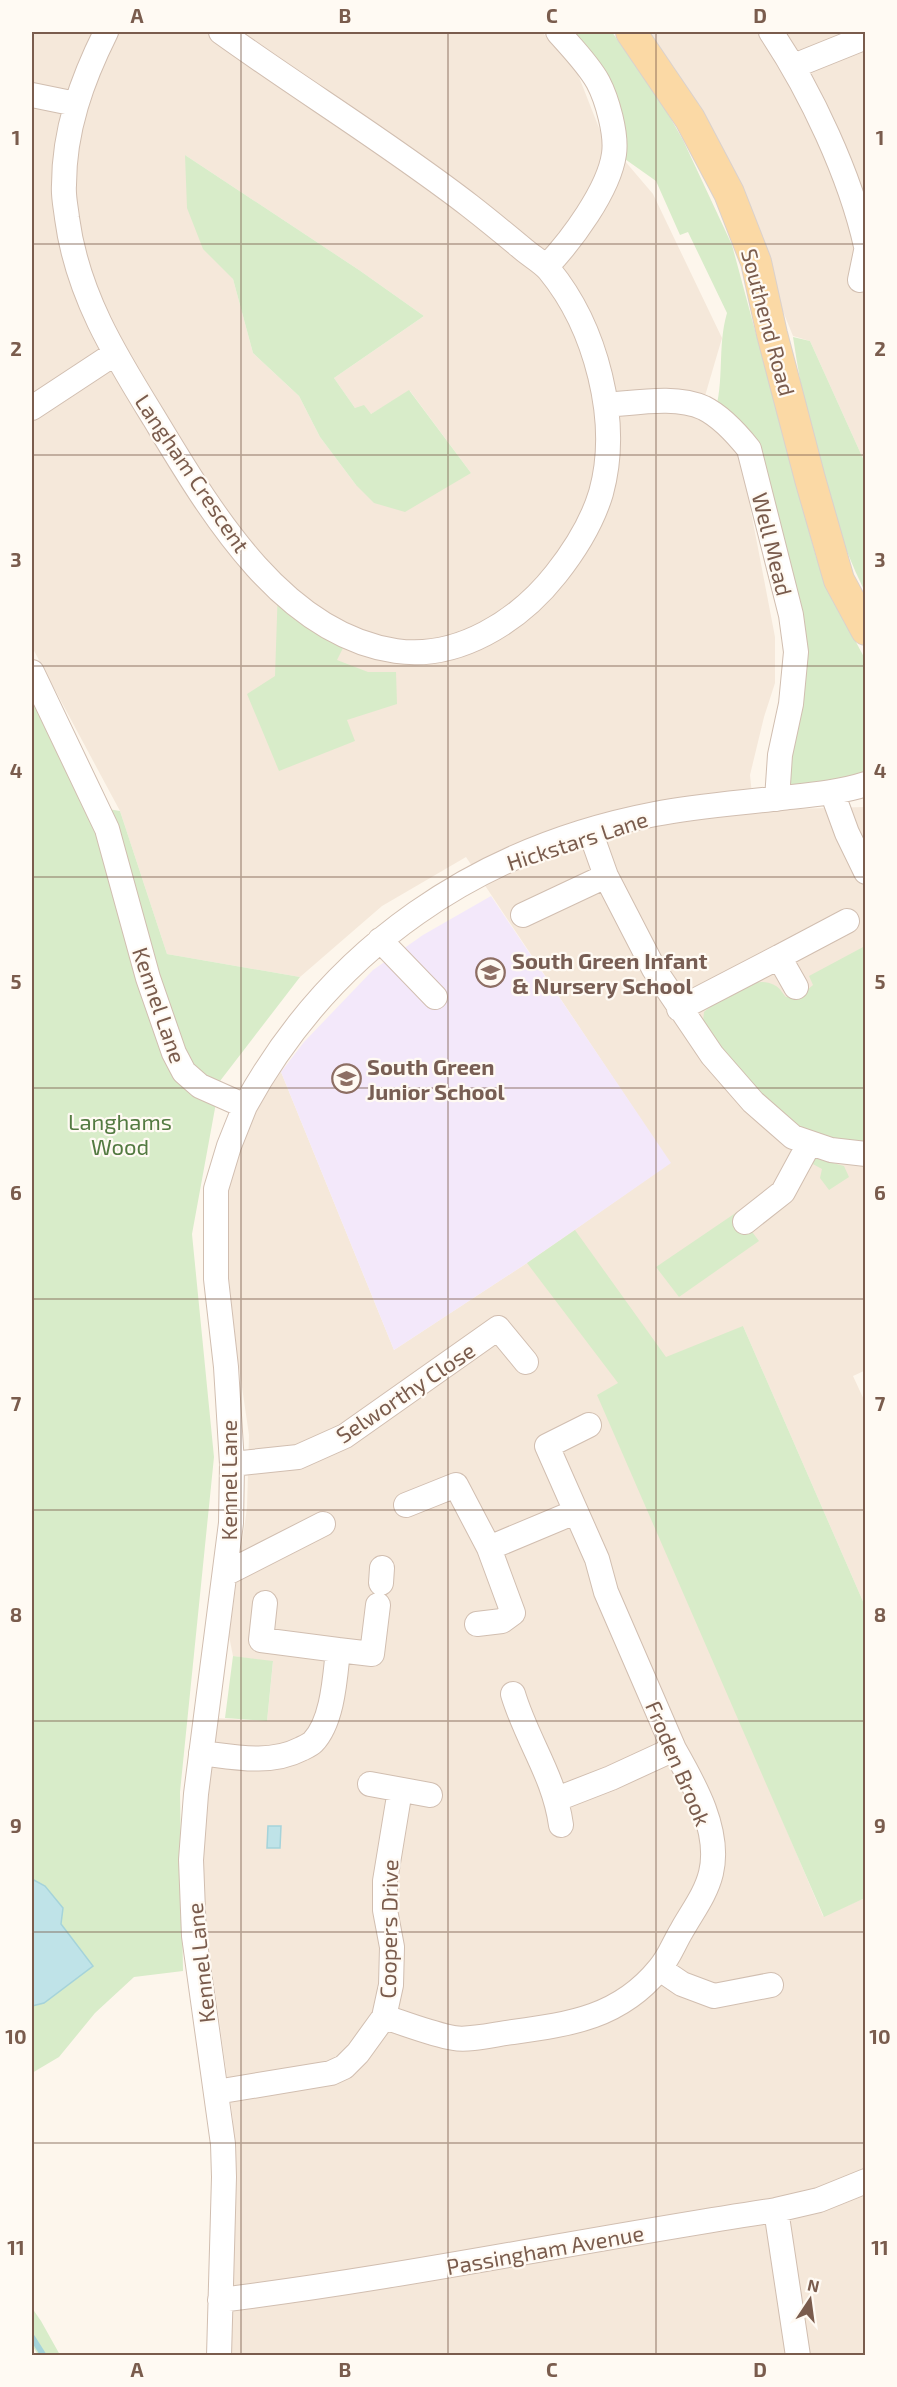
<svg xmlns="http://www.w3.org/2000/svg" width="897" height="2387" viewBox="0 0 897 2387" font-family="'Exo 2',sans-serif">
	<rect width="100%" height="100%" fill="#fdf6ec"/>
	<!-- residential -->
	<path fill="#f5e8da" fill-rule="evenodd" d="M32 32H542L577 72 601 133 653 194 722 338 700 413 740 454 775 637V683L764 717 750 775 754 814 789 809 865 807 866 1370 853 1376 865 1402V1606L743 1326 751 1746 823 1916 865 1898V2355H226L235 2201 233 2120 207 1933 201 1858 214 1718 267 1721 273 1662 233 1656 229 1636 247 1508 249 1435 237 1353 228 1270 224 1206 231 1160 249 1119 281 1072 394 1350 527 1263 670 1163 466 857 382 906 300 977 167 954 120 811 32 647ZM185 155 359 270 424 316 334 378 355 408 371 414 410 391 471 473 356 485 320 437 299 396 253 353 233 279Z
		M649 32H865V463L810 341 793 336 707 124 676 70Z"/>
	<!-- education -->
	<path fill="#f3e8fa" d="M491 896 671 1163 527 1263 394 1350 281 1072 304 1042 373 970 423 935Z"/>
	<!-- green -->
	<path fill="#d8ecc9" d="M562 32H612L663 105 683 140 732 245 816 557 847 625 865 659V771C844 782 809 790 785 783L795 678 749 449 714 415C725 382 717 347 727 313L688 232 680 235 656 181 615 152V128Z
		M185 155 359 270 424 316 334 378 355 408 364 405 371 414 409 390 471 473 405 512 374 503 356 485 320 437 299 396 253 353 233 279 203 249 187 208Z
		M793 337 810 341 865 463V592C826 513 806 423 793 337Z
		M278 587 348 638 337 660 368 672H396L397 704 347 720 355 741 279 771 247 694 275 676Z
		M32 672 96 807 120 811 167 954 300 977 220 1081 192 1234 214 1457 180 1792 183 1971 134 1977 95 2013 59 2057 32 2073V2006L44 2003 93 1966 61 1924 45 1886 32 1879Z
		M865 946V1147L824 1143 779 1117 702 1030 704 1012C721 999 754 972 776 986 780 988 783 994 786 997L800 996 813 985 809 976Z
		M811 1157 844 1166 849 1177 829 1190 820 1178 822 1169 809 1162Z
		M737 1212 759 1241 679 1297 656 1267Z
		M575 1230 666 1357 743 1326 865 1606V1898L824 1917 597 1395 618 1383 527 1263Z
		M233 1656 273 1661 267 1721 225 1718Z
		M32 2308 41 2321 60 2355H38L32 2345Z"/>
	<!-- water -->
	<path fill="#bfe3e8" stroke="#a5d3da" stroke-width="1.5" d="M268 1826H281L280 1848H267Z
		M32 1879 45 1886 63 1908 61 1924 93 1966 44 2003 32 2006Z"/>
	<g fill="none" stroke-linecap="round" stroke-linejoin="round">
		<!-- stream -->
		<path stroke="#a5d3da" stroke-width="6" d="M32 2337 44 2356"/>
		<defs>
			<path id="minor" d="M106 32C82 80 64 130 64 185 63 196 66 208 67 218 77 294 115 355 154 418 209 509 281 634 396 651 458 660 519 621 556 574 575 550 592 523 601 493 621 421 596 327 549 270 542 262 531 256 523 249 505 234 488 220 470 206 390 144 303 91 221 32
				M771 32C811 92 850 175 866 246
				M794 66 866 37
				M32 95 76 104
				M546 267C571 241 609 190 614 154 617 134 607 99 598 82 588 64 571 47 558 32
				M860 280 866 251
				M606 405C636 403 676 395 704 408 722 417 737 434 749 449L791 615 796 652 791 704 780 755 777 799
				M32 408 114 354
				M32 672 107 829 148 978 174 1053 184 1072 200 1086 245 1106 229 1146 216 1189V1279L226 1367 232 1464 231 1523 196 1794 191 1860 194 1936 223 2144 224 2177 219 2356
				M832 792 847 833 866 872
				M590 831 606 876 654 969 712 1055 753 1102 793 1137 831 1150 866 1154
				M523 915 606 876
				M380 940 435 997
				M779 957 847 921
				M679 1009 779 957 796 987
				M245 1106C332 947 478 848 655 814 696 806 739 803 781 798 809 795 838 793 866 784
				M745 1222 783 1192 809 1144
				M232 1464 298 1457 345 1436 498 1328 526 1362
				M406 1505 456 1485 489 1548 575 1512
				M225 1574 323 1524
				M381 1583 382 1568
				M265 1603 261 1640 338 1650
				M477 1624 502 1621 513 1613 489 1548
				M513 1694C527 1741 554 1775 561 1825
				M201 1753C234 1757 270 1765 301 1749 305 1747 310 1745 313 1742 333 1721 335 1677 338 1650L372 1654 378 1605
				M370 1784 430 1795
				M557 1799 611 1778 674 1749
				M660 1969 682 1984 714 1996 771 1985
				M384 2017C407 2024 431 2034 454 2038 469 2041 496 2034 513 2032 571 2024 620 2017 659 1969 669 1958 674 1943 682 1930 692 1912 706 1894 711 1873 721 1831 694 1784 674 1749L606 1592 597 1559 547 1446 589 1425
				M216 2092 331 2073 344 2067 358 2053 384 2017 391 1985 392 1947 385 1910V1881L400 1790
				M776 2210 798 2356
				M220 2300C406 2277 590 2238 776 2210L819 2200 866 2181"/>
			<path id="major" d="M631 32 690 119 729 193 756 262 772 334 810 479 839 580 866 630"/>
		</defs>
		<!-- minor casing -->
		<use href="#minor" stroke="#d1beb0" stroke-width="26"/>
		<!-- major casing -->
		<use href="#major" stroke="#dad1cd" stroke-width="32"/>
		<!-- minor -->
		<use href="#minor" stroke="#fff" stroke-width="24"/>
		<!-- major -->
		<use href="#major" stroke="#fbd9a5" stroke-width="30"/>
	</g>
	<!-- grid -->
	<path fill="none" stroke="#7a5c4d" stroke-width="1.5" stroke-opacity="0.55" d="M241 32V2356M448 32V2356M656 32V2356M32 244H866M32 455H866M32 666H866M32 877H866M32 1088H866M32 1299H866M32 1510H866M32 1721H866M32 1932H866M32 2143H866"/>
	<!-- icons -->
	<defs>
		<symbol id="school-ring" viewBox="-11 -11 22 22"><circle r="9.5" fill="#fffaf3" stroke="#8d6e63" stroke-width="1.5"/><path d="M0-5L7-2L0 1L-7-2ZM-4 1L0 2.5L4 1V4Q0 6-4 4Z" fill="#8d6e63"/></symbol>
	</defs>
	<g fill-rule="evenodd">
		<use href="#school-ring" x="474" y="956" width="33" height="33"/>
		<use href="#school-ring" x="330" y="1062" width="33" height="33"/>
	</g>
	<g text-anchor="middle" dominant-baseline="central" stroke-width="4.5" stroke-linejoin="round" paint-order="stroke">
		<!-- street labels -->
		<g font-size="22" fill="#7a5c4d" stroke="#fffaf3">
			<text transform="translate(769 322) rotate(75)">Southend Road</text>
			<text transform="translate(193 473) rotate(56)">Langham Crescent</text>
			<text transform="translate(773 544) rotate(76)">Well Mead</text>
			<text transform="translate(577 840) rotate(-18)">Hickstars Lane</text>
			<text transform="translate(160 1005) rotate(71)">Kennel Lane</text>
			<text transform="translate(405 1392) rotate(-34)">Selworthy Close</text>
			<text transform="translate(228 1480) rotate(-90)">Kennel Lane</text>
			<text transform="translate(679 1763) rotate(67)">Froden Brook</text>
			<text transform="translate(388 1929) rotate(-89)">Coopers Drive</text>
			<text transform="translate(200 1963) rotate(-96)">Kennel Lane</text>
			<text transform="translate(545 2249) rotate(-10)">Passingham Avenue</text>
		</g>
		<!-- education labels -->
		<g font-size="22" font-weight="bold" fill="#785e54" stroke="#fffaf3" text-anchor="start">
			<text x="512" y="960">South Green Infant<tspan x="512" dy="25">&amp; Nursery School</tspan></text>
			<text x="367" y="1066">South Green<tspan x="367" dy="25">Junior School</tspan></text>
		</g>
		<!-- park labels -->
		<g font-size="22" fill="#537a41" stroke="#fffaf3">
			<text x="120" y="1121">Langhams<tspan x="120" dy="25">Wood</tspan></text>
		</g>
	</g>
	<!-- border -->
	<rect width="897" height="2387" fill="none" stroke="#fffaf3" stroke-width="66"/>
	<!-- north arrow -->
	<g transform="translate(810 2300) rotate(13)" stroke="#fffaf3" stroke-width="4.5" paint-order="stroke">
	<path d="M0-4.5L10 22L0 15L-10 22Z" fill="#7a5c4d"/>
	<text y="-9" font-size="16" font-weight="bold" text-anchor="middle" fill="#7a5c4d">N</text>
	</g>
	<rect x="33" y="33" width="831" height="2321" fill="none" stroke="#7a5c4d" stroke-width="2"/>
	<g font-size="20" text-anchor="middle" font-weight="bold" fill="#7a5c4d">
		<text x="137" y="23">A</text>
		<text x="345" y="23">B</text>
		<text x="552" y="23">C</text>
		<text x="760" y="23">D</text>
		<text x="16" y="145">1</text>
		<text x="880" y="145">1</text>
		<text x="16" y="356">2</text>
		<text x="880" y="356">2</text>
		<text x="16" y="567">3</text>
		<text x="880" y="567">3</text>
		<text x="16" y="778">4</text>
		<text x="880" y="778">4</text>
		<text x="16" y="989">5</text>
		<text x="880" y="989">5</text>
		<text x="16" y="1200">6</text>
		<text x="880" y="1200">6</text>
		<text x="16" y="1411">7</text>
		<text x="880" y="1411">7</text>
		<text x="16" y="1622">8</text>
		<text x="880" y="1622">8</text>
		<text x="16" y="1833">9</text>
		<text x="880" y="1833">9</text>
		<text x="16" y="2044">10</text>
		<text x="880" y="2044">10</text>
		<text x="16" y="2255">11</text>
		<text x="880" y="2255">11</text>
		<text x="137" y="2377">A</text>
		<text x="345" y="2377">B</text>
		<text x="552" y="2377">C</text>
		<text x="760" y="2377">D</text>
	</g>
</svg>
